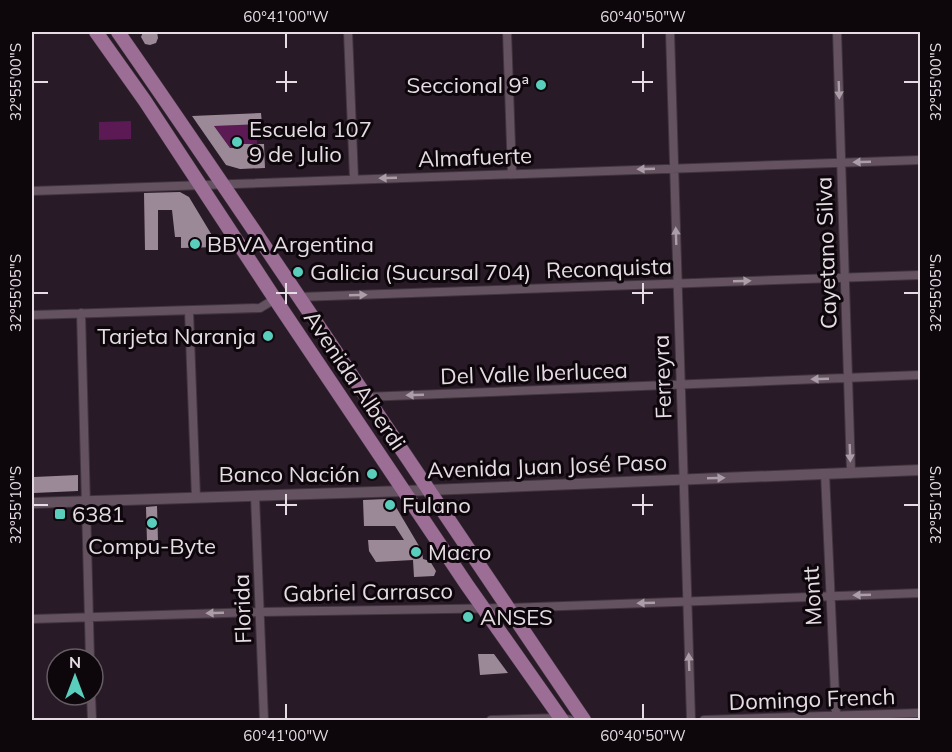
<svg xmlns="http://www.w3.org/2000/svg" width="952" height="752" viewBox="0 0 952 752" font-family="Mulish,sans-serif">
	<rect width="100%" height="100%" fill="#281a26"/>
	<!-- green -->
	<path fill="#5c1a54" d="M131 121V139L99 140V122Z
		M262 124 263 135 257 137V144H242V149L230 148 214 126Z"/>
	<!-- building -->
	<path fill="#9c8998" d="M143 32H157L158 38 156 43 150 45 145 44 141 37Z
		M261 113 262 124 214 126 230 148H237L242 144H264L265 168 240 169 226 165 192 116Z
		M180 192 189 197 219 247 181 248V237H175L172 210H158V250H145L144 193Z
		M78 475V491L34 493V477Z
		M387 499 393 502 422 551 423 559 430 561 436 571 434 576 414 577 413 560 376 562 369 551 368 540H404L395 526H364L363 500Z
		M157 506 158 541 147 542 146 507Z
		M478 654H494L508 673 480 675Z"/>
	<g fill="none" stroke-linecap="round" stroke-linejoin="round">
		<defs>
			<path id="minor" d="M348 32 354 179
				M507 32 512 174
				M670 32 691 720
				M837 32 851 472
				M32 191 920 160
				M299 297 920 275
				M189 311 196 498
				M81 313 90 659
				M32 315 260 308 275 299
				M365 397 920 375
				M825 473 836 716
				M255 496 264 720
				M32 619 260 612 508 608 920 593
				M91 695 92 720
				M491 720 560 718 570 720
				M704 720 920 713"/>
			<path id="tertiary" d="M32 503 405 491 920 470"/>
			<path id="primary" d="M96 32 145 101 275 299 467 585 562 720
				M118 32C276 259 428 491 584 720"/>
		</defs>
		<!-- minor casing -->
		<use href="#minor" stroke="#40343e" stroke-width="10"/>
		<!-- tertiary casing -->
		<use href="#tertiary" stroke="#40343e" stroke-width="12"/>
		<!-- primary casing -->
		<use href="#primary" stroke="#40343e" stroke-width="15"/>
		<!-- minor -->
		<use href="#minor" stroke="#645261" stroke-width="8"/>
		<!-- tertiary -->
		<use href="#tertiary" stroke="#645261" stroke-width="10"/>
		<!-- primary -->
		<use href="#primary" stroke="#9c6e95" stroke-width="14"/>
	</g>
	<!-- one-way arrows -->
	<defs><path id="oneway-solid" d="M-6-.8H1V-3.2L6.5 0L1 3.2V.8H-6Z" transform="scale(1.5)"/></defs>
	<g fill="#ac9ea9">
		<use href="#oneway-solid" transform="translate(839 90) rotate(88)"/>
		<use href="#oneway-solid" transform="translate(862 162) rotate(178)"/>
		<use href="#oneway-solid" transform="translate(646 169) rotate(178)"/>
		<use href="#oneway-solid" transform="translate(388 178) rotate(178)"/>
		<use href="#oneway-solid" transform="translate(676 236) rotate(-92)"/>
		<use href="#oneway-solid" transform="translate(742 281) rotate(-2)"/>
		<use href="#oneway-solid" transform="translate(358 295) rotate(-2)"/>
		<use href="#oneway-solid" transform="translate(820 379) rotate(178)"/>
		<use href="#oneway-solid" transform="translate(415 395) rotate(178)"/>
		<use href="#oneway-solid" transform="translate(850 453) rotate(88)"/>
		<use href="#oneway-solid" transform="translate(716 478) rotate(-2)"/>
		<use href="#oneway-solid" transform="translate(862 595) rotate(178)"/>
		<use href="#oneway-solid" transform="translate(646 603) rotate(178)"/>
		<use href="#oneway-solid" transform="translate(215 613) rotate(178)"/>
		<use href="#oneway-solid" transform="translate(689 662) rotate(-92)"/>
	</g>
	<!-- ticks -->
	<path fill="none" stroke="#e6dce4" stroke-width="2" d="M286 33V48M643 33V48M286 71V92M643 71V92M33 82H48M276 82H297M632 82H653M904 82H919M286 283V304M643 283V304M33 293H48M276 293H297M632 293H653M904 293H919M286 494V515M643 494V515M33 505H48M276 505H297M632 505H653M904 505H919M286 704V719M643 704V719"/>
	<!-- markers -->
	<g fill="#5acebd" stroke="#0d070c" stroke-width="2">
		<circle cx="541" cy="85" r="6"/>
		<circle cx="237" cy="142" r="6"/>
		<circle cx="195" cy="244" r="6"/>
		<circle cx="298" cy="272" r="6"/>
		<circle cx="268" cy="336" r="6"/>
		<circle cx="372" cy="474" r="6"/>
		<circle cx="390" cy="505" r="6"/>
		<rect x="54" y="508" width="12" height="12" rx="3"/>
		<circle cx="152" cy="523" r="6"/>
		<circle cx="416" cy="552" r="6"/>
		<circle cx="468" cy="617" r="6"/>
	</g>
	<g text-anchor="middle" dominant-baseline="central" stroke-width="6" stroke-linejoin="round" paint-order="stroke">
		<!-- poi labels -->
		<g font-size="22" fill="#e6dce4" stroke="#0d070c" text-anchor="start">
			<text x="529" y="85" text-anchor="end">Seccional 9ª</text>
			<text x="249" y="129">Escuela 107<tspan x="249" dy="25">9 de Julio</tspan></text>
			<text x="207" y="244">BBVA Argentina</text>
			<text x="310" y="272">Galicia (Sucursal 704)</text>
			<text x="256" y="336" text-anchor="end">Tarjeta Naranja</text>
			<text x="360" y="474" text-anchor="end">Banco Nación</text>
			<text x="402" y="505">Fulano</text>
			<text x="72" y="514">6381</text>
			<text x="152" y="546" text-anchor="middle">Compu-Byte</text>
			<text x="428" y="552">Macro</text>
			<text x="480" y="617">ANSES</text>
		</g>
		<!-- street labels -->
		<g font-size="22" fill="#e6dce4" stroke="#0d070c">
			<text transform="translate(475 157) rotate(-2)">Almafuerte</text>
			<text transform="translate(826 253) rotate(-92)">Cayetano Silva</text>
			<text transform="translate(609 268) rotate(-2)">Reconquista</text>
			<text transform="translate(534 373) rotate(-2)">Del Valle Iberlucea</text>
			<text transform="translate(662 377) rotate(-92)">Ferreyra</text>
			<text transform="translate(355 380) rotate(56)">Avenida Alberdi</text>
			<text transform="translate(547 466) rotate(-2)">Avenida Juan José Paso</text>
			<text transform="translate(368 592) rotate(-1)">Gabriel Carrasco</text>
			<text transform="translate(812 596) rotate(-93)">Montt</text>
			<text transform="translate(242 609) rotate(-92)">Florida</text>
			<text transform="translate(812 699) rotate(-2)">Domingo French</text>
		</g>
	</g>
	<!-- border -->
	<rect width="952" height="752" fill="none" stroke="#0d070c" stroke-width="66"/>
	<!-- north arrow -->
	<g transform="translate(75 677)"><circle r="28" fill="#0d070c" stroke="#645c62" stroke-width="1.5"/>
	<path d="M0-4.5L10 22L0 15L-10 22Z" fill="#5acebd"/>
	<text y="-9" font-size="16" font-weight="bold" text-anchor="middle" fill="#e6dce4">N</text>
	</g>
	<rect x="33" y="33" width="886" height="686" fill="none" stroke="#e6dce4" stroke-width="2"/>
	<g font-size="15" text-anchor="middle" fill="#e6dce4">
		<text x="286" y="22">60°41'00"W</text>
		<text x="643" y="22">60°40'50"W</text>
		<text transform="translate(16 82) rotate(-90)" y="5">32°55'00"S</text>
		<text transform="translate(936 82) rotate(-90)" y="5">32°55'00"S</text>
		<text transform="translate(16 293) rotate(-90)" y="5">32°55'05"S</text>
		<text transform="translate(936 293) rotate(-90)" y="5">32°55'05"S</text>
		<text transform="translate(16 505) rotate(-90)" y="5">32°55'10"S</text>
		<text transform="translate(936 505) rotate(-90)" y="5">32°55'10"S</text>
		<text x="286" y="741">60°41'00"W</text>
		<text x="643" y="741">60°40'50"W</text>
	</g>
</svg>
